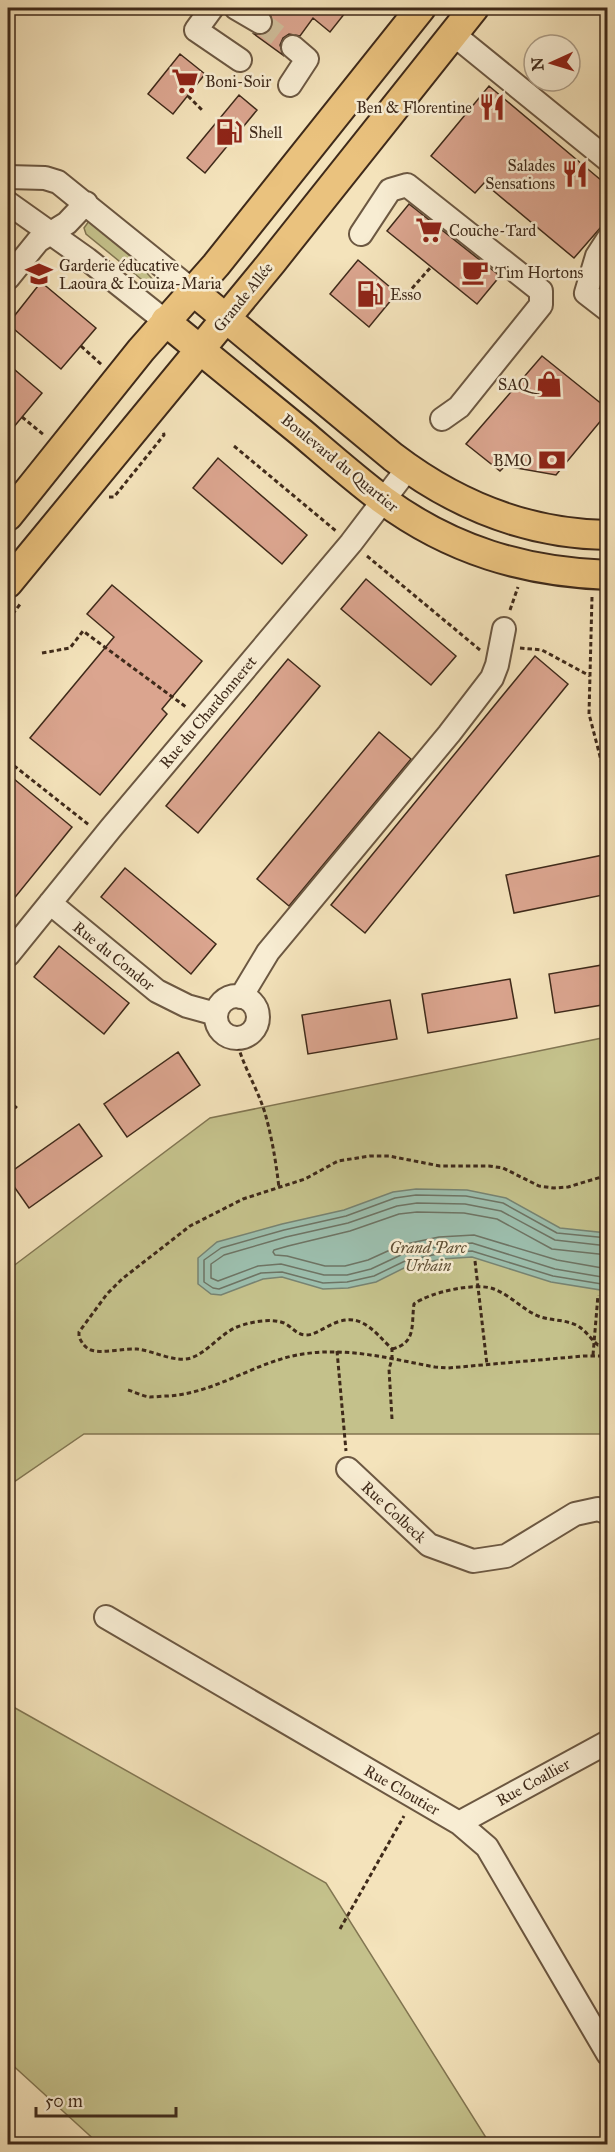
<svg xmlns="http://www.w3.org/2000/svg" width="615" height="2152" viewBox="0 0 615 2152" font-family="'IM FELL Great Primer',serif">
	<rect width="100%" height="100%" fill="#f4e3bb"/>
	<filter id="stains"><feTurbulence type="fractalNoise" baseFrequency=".00333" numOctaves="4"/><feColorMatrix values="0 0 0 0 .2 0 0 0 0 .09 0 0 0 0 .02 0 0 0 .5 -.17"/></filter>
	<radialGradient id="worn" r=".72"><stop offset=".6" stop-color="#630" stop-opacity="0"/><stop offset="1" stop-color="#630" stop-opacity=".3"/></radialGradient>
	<!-- green -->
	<path fill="#c4c18b" stroke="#827652" stroke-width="1.5" d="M89 221 125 249 156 283 152 288 86 234 84 228Z
		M607 1037V1434H84L8 1486V1270L210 1118Z
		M8 1704 326 1883 490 2144H99L8 2061Z"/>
	<!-- water -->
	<path fill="#9cbead" stroke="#778372" stroke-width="1.5" d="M416 1189 467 1190 506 1198 560 1228 607 1233V1291L551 1282 472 1257 442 1259 406 1267 376 1282 348 1288 323 1289 282 1277 263 1279 221 1295 211 1294 198 1284V1258L217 1242 282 1224 344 1210 393 1192Z"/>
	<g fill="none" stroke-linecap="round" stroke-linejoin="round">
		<!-- shore -->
		<path stroke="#6e7464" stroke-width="1.5" d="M608 1238 557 1233 503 1203 466 1196 416 1195 395 1198 346 1216 284 1230 221 1248 204 1260V1282L213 1288 219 1289 261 1273 282 1272 323 1283 347 1282 374 1276 405 1261 442 1253 472 1251 553 1276 608 1285
			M608 1246 555 1240 501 1211 465 1204 417 1203 397 1206 348 1223 286 1237 224 1255 211 1264V1278L218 1281 258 1266 281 1264 324 1275H347L371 1269 403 1254 441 1246 472 1243 555 1269 608 1278
			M608 1255 552 1249 497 1219 464 1213 417 1212 399 1214 350 1231 288 1246 274 1250 273 1252 275 1255 287 1256 325 1266H345L368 1260 401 1245 439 1237 474 1235 557 1260 608 1269"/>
		<!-- stream -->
		<path stroke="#778372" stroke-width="5" d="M8 2138 15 2144"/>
	</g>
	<!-- building -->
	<path fill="#dba58f" stroke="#3f2a1a" stroke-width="1.5" d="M270 8H349L330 32 313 18 300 36 289 34 283 38 280 45 283 55 254 34H266L271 29 273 21 268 11Z
		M180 54 205 74 173 114 148 94Z
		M489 86 608 186V219L574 258 484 183 475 193 431 156Z
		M239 95 257 110 205 173 187 158Z
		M409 204 500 276 477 304 387 231Z
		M358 260 397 293 369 327 330 294Z
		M41 282 96 328 61 369 8 324Z
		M542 356 608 409V412L556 475 505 466 500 471 466 444Z
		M8 364 42 393 8 434Z
		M218 458 307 535 282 564 193 488Z
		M366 579 456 656 431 685 341 609Z
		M112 585 202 661 162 709 167 714 100 795 30 738 114 637 87 614Z
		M535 656 568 684 365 933 331 905Z
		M288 659 320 686 198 833 166 806Z
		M379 732 411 759 289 906 257 879Z
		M8 774 72 827 8 906Z
		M608 854V894L514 913 506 875Z
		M125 868 216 944 191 974 101 897Z
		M59 946 129 1003 104 1034 34 977Z
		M608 964V1004L555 1013 549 974Z
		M510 979 517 1018 428 1033 422 994Z
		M390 1000 397 1039 308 1054 302 1015Z
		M178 1052 200 1085 127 1137 104 1104Z
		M79 1124 102 1156 29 1208 8 1178V1174Z"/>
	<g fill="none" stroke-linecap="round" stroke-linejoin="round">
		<!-- minor-tunnel -->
		<path stroke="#d0be9b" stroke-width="22" stroke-dasharray="22 11" stroke-linecap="butt" d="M260 22 293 47"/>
		<defs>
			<path id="minor" d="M212 8 196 30 240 60
				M236 8 260 22
				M453 34 608 160
				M290 85 307 59 293 47
				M8 177 45 178 58 182 193 291
				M8 203 87 259 165 321
				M361 234 390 190 407 185 541 291V305L459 407 442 419
				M608 239 597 256 586 293 608 310
				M8 278 38 241 67 223 86 203
				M50 903 157 991 187 1006 216 1014
				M8 955 111 828 351 543 408 468
				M216 1017a21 21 0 1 1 42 0a21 21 0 1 1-42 0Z
				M241 997 268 952 449 734 492 678 497 665 504 629
				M348 1469 429 1545 473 1561 506 1556 575 1514 598 1509 608 1513
				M106 1617 459 1823 487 1847 608 2054
				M459 1823 608 1742"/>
			<path id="major" d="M193 291 393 457C456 505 527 534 608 535
				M165 321C211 359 257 396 302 433 329 456 355 479 383 500 451 550 524 572 608 575
				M8 516 141 350 216 265 421 8
				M8 583 272 262 474 8"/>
		</defs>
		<!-- minor casing -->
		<use href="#minor" stroke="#6c5842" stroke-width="26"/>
		<!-- major casing -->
		<use href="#major" stroke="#3f2a1a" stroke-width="32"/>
		<!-- path -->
		<path stroke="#3f2a1a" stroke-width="3" stroke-dasharray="4.5 3" stroke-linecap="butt" d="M188 96 202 110
			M407 294 431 267
			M81 346 102 365
			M22 417 44 435
			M234 446 336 531
			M109 497H114L164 435 163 430
			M367 556 480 650
			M592 597 589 714 608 787
			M510 610 518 587
			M8 620 21 603
			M520 648 542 650 590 676
			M42 653 70 648 83 631 186 707
			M8 761 89 825
			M236 1038C242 1065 257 1087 265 1113 272 1138 276 1162 279 1188
			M8 1100 19 1110
			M475 1261 487 1365
			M392 1349C417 1343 411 1324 414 1304 430 1292 476 1282 494 1289 510 1295 522 1309 538 1316 551 1321 565 1319 578 1326 586 1331 591 1339 598 1345L608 1344
			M337 1351 346 1451
			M593 1355 598 1295
			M128 1390C135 1392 142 1396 150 1397 155 1397 162 1396 168 1396 217 1393 256 1361 303 1354 349 1347 391 1359 435 1367L448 1368 584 1356H608
			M392 1419 389 1369 392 1359V1349C371 1328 358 1309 327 1327 320 1330 314 1335 306 1335 297 1335 293 1328 286 1324 273 1317 250 1322 237 1327 220 1334 208 1352 191 1358 175 1363 154 1351 137 1349 124 1348 103 1354 91 1350 85 1348 82 1343 79 1337V1332L107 1294 122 1279 190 1226 243 1199 305 1179 338 1161 370 1156H389L440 1166H489L503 1168 539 1186 554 1188 568 1187 608 1175
			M340 1929 404 1816"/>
		<!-- minor -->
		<use href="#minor" stroke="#f8edd3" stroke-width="22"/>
		<!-- major -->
		<use href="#major" stroke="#eac27e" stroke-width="28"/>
	</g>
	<!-- icons -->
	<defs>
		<symbol id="supermarket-bare" viewBox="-9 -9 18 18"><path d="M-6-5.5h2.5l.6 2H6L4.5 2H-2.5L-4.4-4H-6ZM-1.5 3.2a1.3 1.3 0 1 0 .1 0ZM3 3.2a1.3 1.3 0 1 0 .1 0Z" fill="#8f2418" stroke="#f8edd3" stroke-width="2.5" paint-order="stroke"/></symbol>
		<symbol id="restaurant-bare" viewBox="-9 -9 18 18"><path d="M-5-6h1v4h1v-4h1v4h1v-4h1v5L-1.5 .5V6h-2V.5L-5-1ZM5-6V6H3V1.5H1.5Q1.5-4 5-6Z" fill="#8f2418" stroke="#f8edd3" stroke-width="2.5" paint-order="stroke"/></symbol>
		<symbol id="fuel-bare" viewBox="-9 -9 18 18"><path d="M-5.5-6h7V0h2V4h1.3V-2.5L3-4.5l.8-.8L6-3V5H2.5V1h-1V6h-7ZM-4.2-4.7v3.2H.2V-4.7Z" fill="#8f2418" stroke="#f8edd3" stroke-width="2.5" paint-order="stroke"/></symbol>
		<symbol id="cafe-bare" viewBox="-9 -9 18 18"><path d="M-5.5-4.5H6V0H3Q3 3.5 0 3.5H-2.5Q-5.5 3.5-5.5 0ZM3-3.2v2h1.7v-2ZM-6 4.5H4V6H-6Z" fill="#8f2418" stroke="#f8edd3" stroke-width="2.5" paint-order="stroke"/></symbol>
		<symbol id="school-bare" viewBox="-9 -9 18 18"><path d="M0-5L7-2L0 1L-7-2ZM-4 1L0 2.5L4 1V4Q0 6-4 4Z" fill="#8f2418" stroke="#f8edd3" stroke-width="2.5" paint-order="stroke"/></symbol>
		<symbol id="shop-bare" viewBox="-9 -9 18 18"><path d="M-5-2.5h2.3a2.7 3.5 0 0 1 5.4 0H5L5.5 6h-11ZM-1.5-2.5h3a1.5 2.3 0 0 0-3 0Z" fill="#8f2418" stroke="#f8edd3" stroke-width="2.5" paint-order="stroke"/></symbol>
		<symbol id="bank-bare" viewBox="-9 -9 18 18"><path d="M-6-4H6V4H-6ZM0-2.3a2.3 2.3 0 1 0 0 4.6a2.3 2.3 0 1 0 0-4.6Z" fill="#8f2418" stroke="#f8edd3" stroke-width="2.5" paint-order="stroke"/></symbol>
	</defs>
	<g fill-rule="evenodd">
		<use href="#supermarket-bare" x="166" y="62" width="38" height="38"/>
		<use href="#restaurant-bare" x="473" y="88" width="38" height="38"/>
		<use href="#fuel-bare" x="210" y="113" width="38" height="38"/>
		<use href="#restaurant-bare" x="556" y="155" width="38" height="38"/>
		<use href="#supermarket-bare" x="410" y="211" width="38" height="38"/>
		<use href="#cafe-bare" x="456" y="253" width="38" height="38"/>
		<use href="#school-bare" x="20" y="255" width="38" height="38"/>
		<use href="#fuel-bare" x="351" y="275" width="38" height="38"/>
		<use href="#shop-bare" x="530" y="365" width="38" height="38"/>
		<use href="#bank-bare" x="533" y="441" width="38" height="38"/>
	</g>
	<g text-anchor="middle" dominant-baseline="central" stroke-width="5" stroke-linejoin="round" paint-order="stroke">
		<!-- poi labels -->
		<g font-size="16" fill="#3f2a1a" stroke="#f8edd3" text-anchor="start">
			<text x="205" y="81">Boni-Soir</text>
			<text x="472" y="107" text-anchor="end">Ben &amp; Florentine</text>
			<text x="249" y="132">Shell</text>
			<text x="555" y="165" text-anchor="end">Salades<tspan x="555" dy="18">Sensations</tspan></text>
			<text x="449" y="230">Couche-Tard</text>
			<text x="59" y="265">Garderie éducative<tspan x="59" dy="18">Laoura &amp; Louiza-Maria</tspan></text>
			<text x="495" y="272">Tim Hortons</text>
			<text x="390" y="294">Esso</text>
			<text x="529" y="384" text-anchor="end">SAQ</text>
			<text x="532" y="460" text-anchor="end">BMO</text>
		</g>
		<!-- street labels -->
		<g font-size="16" fill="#3f2a1a" stroke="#f8edd3">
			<text transform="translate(243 297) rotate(-51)">Grande Allée</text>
			<text transform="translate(340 463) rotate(39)">Boulevard du Quartier</text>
			<text transform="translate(208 712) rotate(-50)">Rue du Chardonneret</text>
			<text transform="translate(114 956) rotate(39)">Rue du Condor</text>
			<text transform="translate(394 1512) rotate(43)">Rue Colbeck</text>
			<text transform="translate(533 1782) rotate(-29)">Rue Coallier</text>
			<text transform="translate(402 1790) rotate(30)">Rue Cloutier</text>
		</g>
		<!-- park labels -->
		<g font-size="16" font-style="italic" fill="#605036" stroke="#f8edd3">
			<text x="428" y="1247">Grand Parc<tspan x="428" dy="18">Urbain</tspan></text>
		</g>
	</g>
	<!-- margin -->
	<rect width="615" height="2152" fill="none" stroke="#f4e3bb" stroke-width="30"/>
	<rect x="9" y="9" width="597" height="2134" fill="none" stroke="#3f2a1a" stroke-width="3"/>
	<rect x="15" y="15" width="585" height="2122" fill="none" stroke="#3f2a1a" stroke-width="1.5"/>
	<!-- north arrow -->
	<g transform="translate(552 63) rotate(266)"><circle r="28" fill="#f8edd3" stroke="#ae9f89" stroke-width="1.5"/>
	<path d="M0-4.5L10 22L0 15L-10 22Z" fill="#8f2418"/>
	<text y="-9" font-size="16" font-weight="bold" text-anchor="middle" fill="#3f2a1a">N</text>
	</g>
	<!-- scale -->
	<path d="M36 2107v9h140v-9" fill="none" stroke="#3f2a1a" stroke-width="3"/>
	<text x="45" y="2107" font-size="18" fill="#3f2a1a" stroke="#f8edd3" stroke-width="4.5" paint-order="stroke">50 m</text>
	<rect width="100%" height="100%" filter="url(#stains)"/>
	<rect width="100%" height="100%" fill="url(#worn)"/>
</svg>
